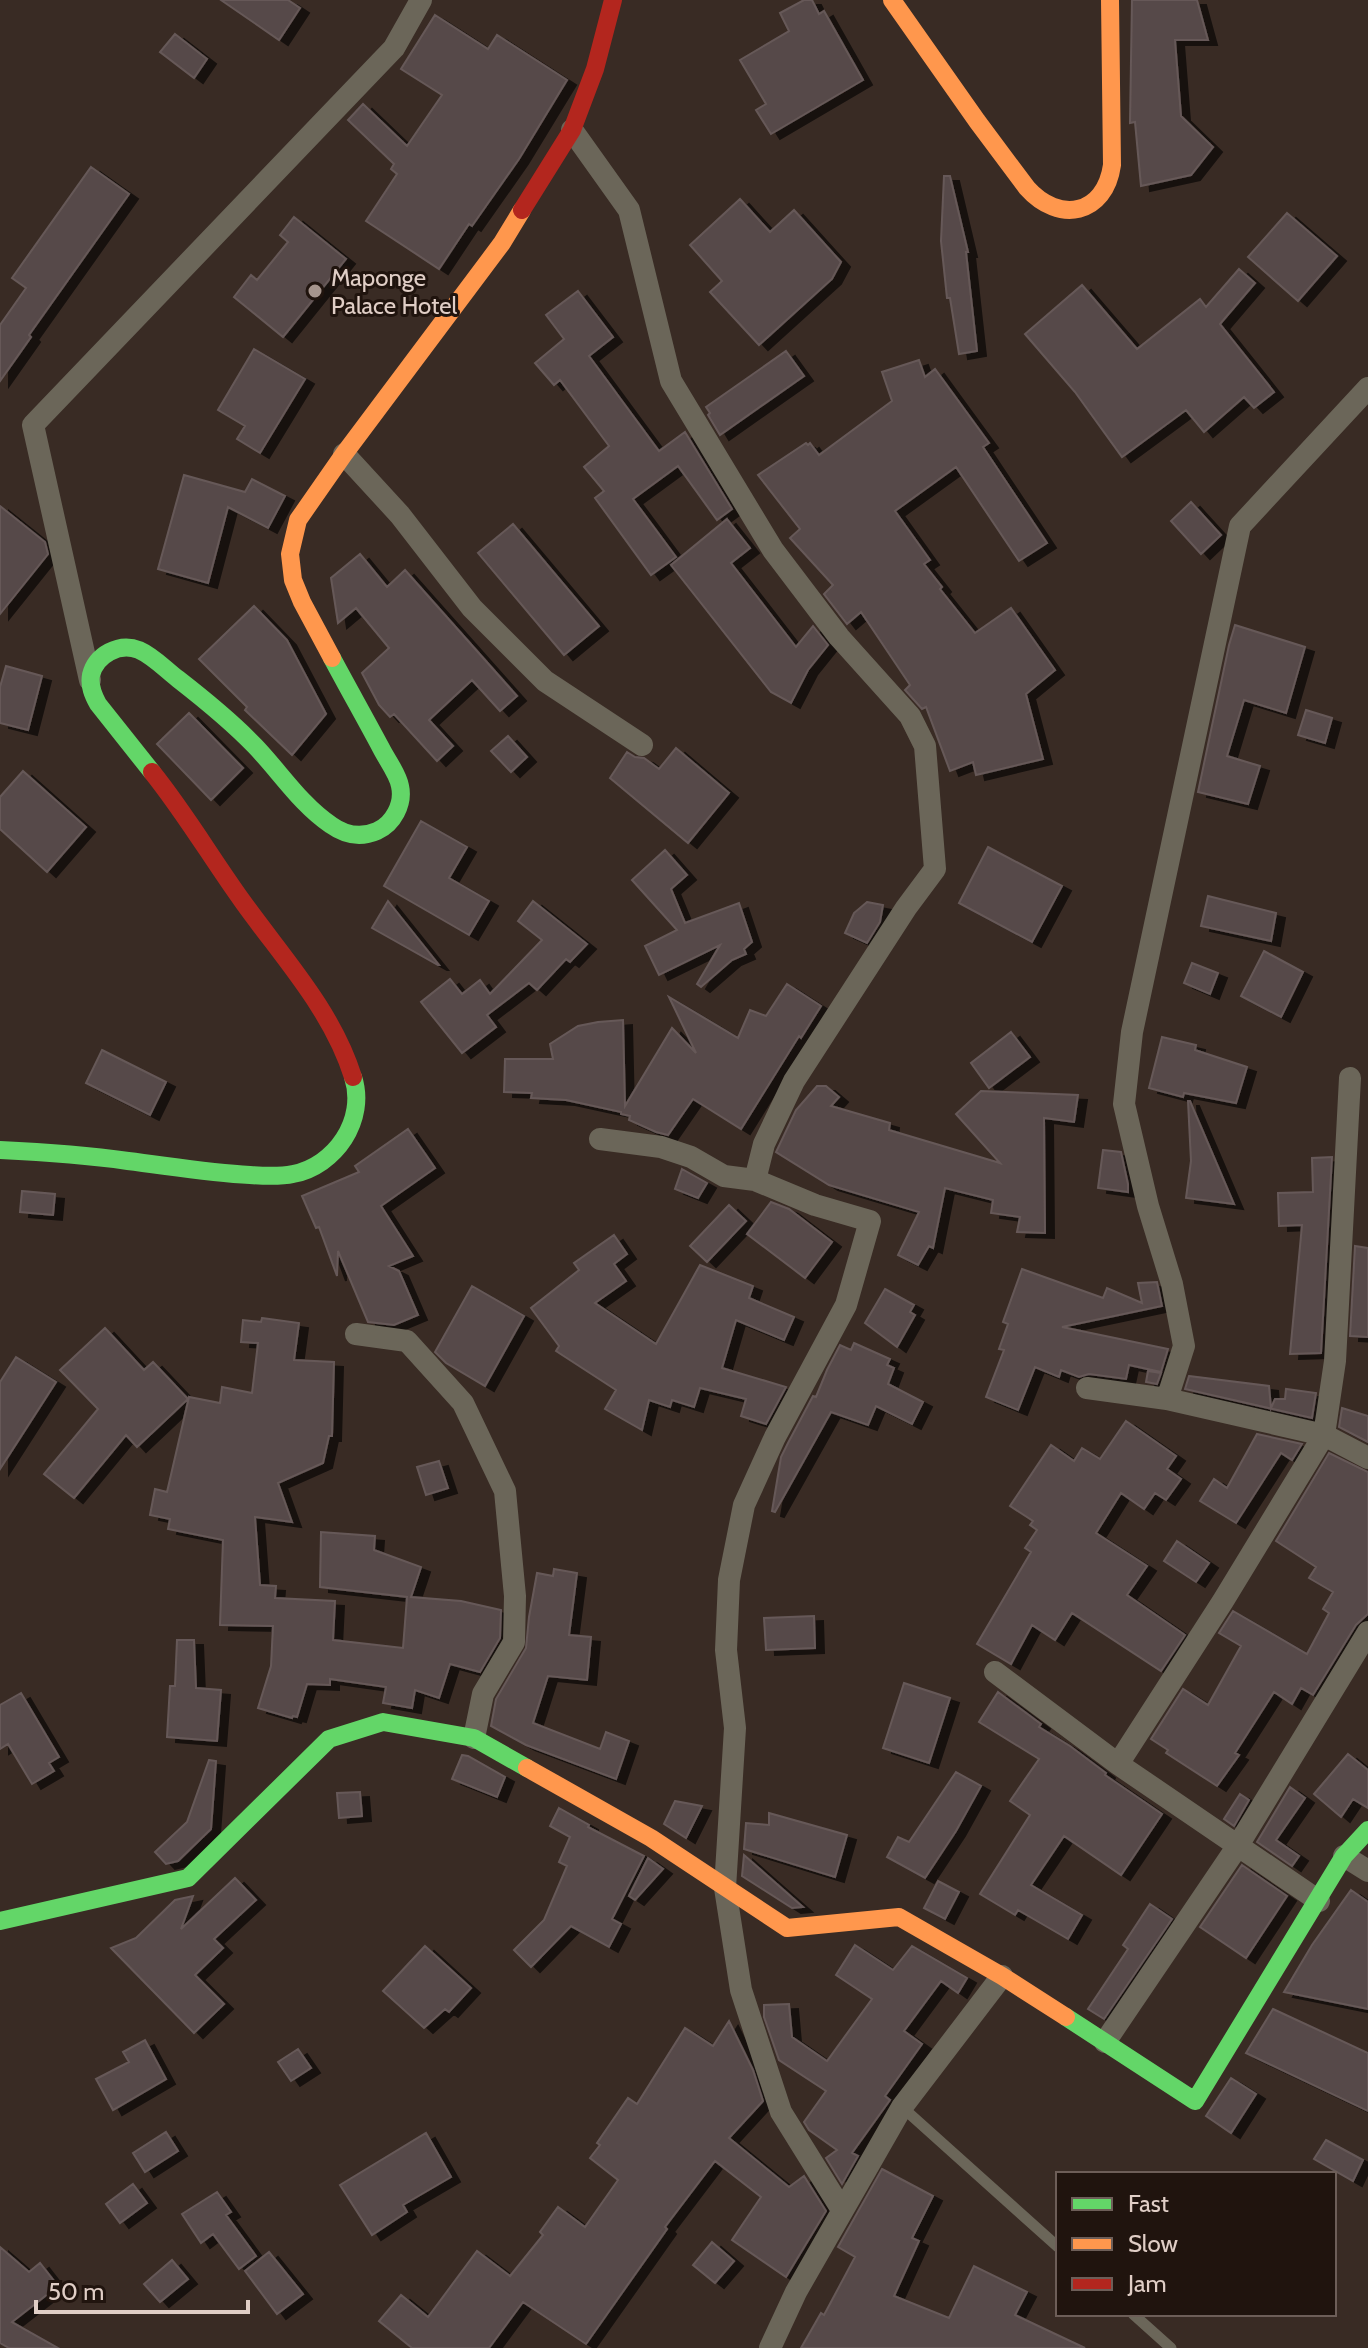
<svg xmlns="http://www.w3.org/2000/svg" width="1368" height="2348" viewBox="0 0 1368 2348" font-family="Cabin,sans-serif">
	<defs>
		<filter id="shadow"><feDropShadow dx="9" dy="5" stdDeviation="0" flood-color="#0009"/></filter>
	</defs>
	<rect width="100%" height="100%" fill="#392b24"/>
	<!-- building -->
	<path fill="#574a49" stroke="#665958" stroke-width="2" filter="url(#shadow)" d="M221 0H288L300 8 279 40Z
		M804 0H812L819 14 824 11 863 80 771 134 756 110 766 104 740 60 789 31 780 13Z
		M1132 0H1197L1208 40H1175L1181 116 1213 147 1191 175 1141 186 1135 122 1130 123Z
		M435 15 488 49 497 35 567 80 519 159 472 226 469 224 439 269 366 221 397 174 391 169 394 164 348 120 363 104 407 146 442 95 401 69Z
		M175 34 207 59 194 78 160 52Z
		M91 167 129 194 29 335 31 337 0 381V325L26 288 12 278Z
		M944 176H950L968 252H966L977 351 959 354 950 298H947L941 241Z
		M740 199 770 232 794 210 841 262 832 279 759 345 710 292 722 281 690 245Z
		M1287 213 1337 256 1298 301 1248 257Z
		M294 217 346 259 283 337 234 297 251 275 257 280 288 242 280 235Z
		M1239 269 1255 283 1220 324 1274 392 1254 408 1244 397 1204 432 1186 410 1122 457 1075 392 1025 334 1082 285 1137 349 1200 299 1206 307Z
		M578 291 613 337 589 356 659 451 685 432 732 509 717 520 678 466 633 499 676 557 651 575 595 498 604 491 584 467 609 446 560 380 554 385 535 363 564 339 546 315Z
		M254 349 305 379 260 453 237 439 245 426 218 410Z
		M786 351 804 376 720 435 708 415 710 413 706 407Z
		M919 360 925 377 935 369 989 443 983 447 1047 543 1019 561 956 467 895 511 930 560 924 564 942 587 940 589 975 633 1011 608 1055 670 1026 694 1043 759 976 775 973 762 950 771 926 707 922 709 905 690 910 685 861 612 847 624 824 594 833 585 790 538 800 529 758 475 806 443 808 445 810 443 819 455 892 401 882 372Z
		M184 475 245 492 252 479 285 496 268 528 228 507 208 583 158 569Z
		M1191 502 1221 535 1201 554 1171 521Z
		M0 506 45 542 48 554 0 614Z
		M727 519 750 548 731 563 796 647 813 626 828 645 808 670 791 703 771 692 671 565Z
		M513 524 599 626 564 655 478 553Z
		M360 554 387 587 405 570 517 696 500 711 472 680 429 720 453 746 437 761 394 714 390 717 379 705 362 673 389 648 356 608 338 623 331 578Z
		M254 606 287 640 326 714 292 755 245 710 247 707 199 659Z
		M1235 625 1305 647 1286 713 1244 700 1227 756 1260 766 1248 804 1198 792 1229 645Z
		M6 666 42 676 28 730 0 723V687Z
		M1306 710 1332 718 1325 743 1298 735Z
		M189 713 243 768 211 800 157 744Z
		M508 736 527 757 511 772 491 751Z
		M676 748 729 793 688 843 610 778 627 752 635 757 644 758 659 769Z
		M23 771 86 827 47 872 0 829V797Z
		M421 821 467 847 449 878 489 901 469 935 384 886Z
		M988 847 1062 886 1032 942 959 903Z
		M665 850 687 875 671 889 685 923 739 903 752 942 744 949 746 954 732 960 701 987 697 984 720 945 659 975 645 946 677 930 632 880Z
		M1208 896 1276 913 1271 941 1201 926Z
		M388 901 439 965H438L372 928Z
		M533 901 587 944 570 962 566 959 537 990 529 983 487 1015 496 1027 462 1053 421 1002 450 979 462 994 480 980 490 994 542 940 518 921Z
		M867 902 883 905 880 922 867 943 845 933 854 913Z
		M1264 951 1303 972 1281 1017 1241 996Z
		M1192 963 1218 973 1210 994 1184 983Z
		M787 984 821 1006 801 1038 799 1036 741 1129 693 1099 668 1135 656 1132 629 1120 630 1116 621 1114V1112L566 1100 531 1098 532 1093 504 1092 505 1059H553L550 1044 578 1026 598 1022 623 1020 625 1106 672 1028 696 1053 669 997 738 1038 750 1010 766 1016Z
		M1011 1032 1030 1057 989 1088 971 1063Z
		M1162 1037 1196 1045 1195 1050 1247 1067 1236 1103 1184 1093 1183 1097 1149 1088Z
		M102 1050 166 1082 150 1115 86 1083Z
		M817 1086H826L839 1097 831 1106 890 1123 889 1130 1000 1163 956 1114 981 1091 1078 1095 1074 1122 1044 1118 1045 1233 1017 1232 1020 1217 991 1213 993 1200 945 1188 933 1248 929 1246 918 1265 898 1255 919 1212 829 1185 776 1152 796 1110Z
		M1188 1101H1190L1234 1204 1186 1198 1191 1161Z
		M408 1129 435 1168 381 1206 413 1256 389 1266 399 1271 418 1315 394 1325 368 1322 338 1251 337 1276 319 1227 316 1228 302 1196 359 1172 355 1166Z
		M1103 1150 1121 1152 1128 1184V1192L1098 1188Z
		M1332 1157 1321 1353 1290 1354 1302 1225 1279 1226 1278 1193 1313 1192 1312 1158Z
		M682 1169 707 1183 698 1198 675 1189Z
		M22 1191 55 1194 53 1215 20 1212Z
		M771 1202 789 1209 832 1242 805 1278 747 1234Z
		M729 1205 746 1221 707 1262 690 1246Z
		M614 1235 627 1254 614 1264 626 1281 595 1303 656 1344 700 1265 753 1286 749 1298 794 1317 784 1340 736 1320 722 1368 786 1387 766 1424 741 1416 746 1399 700 1388 694 1407 672 1400 670 1407 649 1400 642 1430 605 1409 616 1390 556 1351 559 1346 531 1308 579 1270 574 1263Z
		M1355 1246 1368 1248V1337L1350 1336Z
		M1022 1269 1103 1298 1107 1288 1142 1303 1138 1283 1157 1282 1162 1306 1062 1327 1168 1349 1161 1372 1129 1365 1126 1379 1089 1374 1079 1377 1061 1370 1059 1377 1035 1367 1018 1410 986 1397 1004 1350 999 1349 1008 1324 1003 1322Z
		M472 1286 524 1316 485 1386 446 1363 435 1352Z
		M885 1289 914 1305 910 1312 915 1315 897 1347 865 1323Z
		M262 1318 299 1323 294 1360 334 1362 332 1436H329L323 1463 278 1483 292 1522 255 1517 260 1585 276 1586 275 1598 335 1601 333 1640 403 1648 407 1597 320 1587 321 1532 375 1536 374 1550 421 1567 411 1597 461 1601 501 1610 500 1638 480 1672 450 1664 439 1698 415 1690 412 1708 383 1703 386 1687 330 1679V1685L307 1684 297 1717 293 1716 292 1718 258 1708 271 1666 273 1626 220 1625 223 1540 168 1529 170 1519 150 1515 155 1489 167 1492 189 1397 220 1403 222 1387 252 1393 258 1343 241 1342 243 1320 261 1322Z
		M105 1328 144 1370 153 1362 188 1399 137 1447 126 1435 74 1498 44 1474 98 1409 60 1370Z
		M854 1343 890 1359 887 1365 894 1368 888 1384 923 1402 912 1424 876 1406 868 1425 831 1412 775 1512 772 1511 781 1457 788 1443 813 1396 816 1397 827 1370 840 1345 851 1350Z
		M16 1357 56 1382 0 1469V1382Z
		M1148 1371 1161 1373 1157 1384 1146 1382Z
		M1189 1376 1269 1386 1271 1408 1275 1399H1285L1286 1389 1316 1393 1312 1418 1185 1389Z
		M1342 1408 1368 1416V1442L1339 1427Z
		M1126 1421 1176 1456 1167 1469 1181 1479 1166 1500 1155 1493 1144 1509 1121 1493 1096 1533 1147 1566 1127 1595 1185 1635 1161 1671 1072 1613 1055 1640 1032 1625 1011 1664 977 1644 1031 1552 1025 1548 1037 1530 1030 1525 1033 1521 1010 1506 1051 1445 1074 1461 1082 1448 1100 1459Z
		M1257 1434 1302 1444 1292 1460 1281 1453 1236 1523 1200 1501 1214 1479 1227 1488Z
		M1329 1453 1368 1472V1614L1356 1625 1313 1695 1301 1688 1292 1704 1274 1692 1235 1753 1239 1755 1217 1786 1166 1753 1168 1750 1151 1739 1183 1689 1208 1705 1241 1646 1219 1633 1233 1611 1307 1654 1329 1613 1323 1609 1333 1592 1309 1578 1316 1567 1276 1541Z
		M439 1461 448 1488 426 1495 417 1467Z
		M1177 1541 1209 1563 1196 1582 1164 1561Z
		M554 1569 577 1573 569 1635 591 1637 587 1680 548 1676 533 1723 600 1749 606 1732 629 1741 616 1779 526 1745 491 1726 496 1699 526 1648 529 1617 537 1573 553 1576Z
		M814 1616 815 1648 766 1650 764 1618Z
		M177 1640H194L196 1688 221 1690 217 1741 167 1737 170 1686H175Z
		M904 1683 950 1698 929 1763 883 1748Z
		M998 1692 1041 1724 1039 1727 1070 1746 1106 1773 1105 1775 1162 1814 1121 1875 1064 1836 1031 1885 1082 1915 1068 1939 1018 1910 1015 1915 980 1894 1030 1815 1010 1801 1039 1759 979 1722Z
		M21 1693 59 1757 49 1763 54 1771 32 1784 8 1744 0 1749V1705Z
		M1348 1754 1368 1770V1808L1353 1799 1341 1817 1314 1794Z
		M462 1755 468 1756 505 1777 497 1797 452 1779Z
		M209 1760 216 1761 211 1829 178 1861 166 1864 155 1852 187 1822Z
		M956 1772 981 1786 956 1831 925 1878 887 1857 898 1837 909 1842Z
		M1290 1787 1305 1798 1276 1840 1299 1856 1292 1866 1257 1842Z
		M360 1792 362 1816 339 1818 337 1793Z
		M1240 1794 1249 1800 1234 1826 1224 1819Z
		M675 1801 702 1806 686 1838 664 1824Z
		M559 1808 589 1825 588 1827 644 1856 612 1919 621 1924 609 1947 571 1926 531 1967 514 1950 544 1920 567 1866 559 1862 570 1837 550 1826Z
		M769 1813 847 1835 835 1877 744 1849 746 1823 769 1825Z
		M744 1855 803 1907 792 1908 742 1876Z
		M648 1858 663 1869 635 1900 629 1896Z
		M1242 1865 1287 1896 1246 1958 1200 1927Z
		M235 1878 256 1900 214 1939 223 1948 195 1975 224 2004 194 2033 111 1948 136 1938 175 1900 193 1896 181 1929Z
		M938 1881 959 1892 945 1919 924 1908Z
		M1351 1890 1368 1902V2009L1284 1992 1312 1945Z
		M1150 1904 1172 1919 1104 2019 1088 2009 1128 1949 1123 1945Z
		M855 1945 893 1970 912 1946 967 1978 958 1993 941 1981 904 2031 922 2044 885 2096 890 2100 852 2153 858 2156 842 2184 826 2158 837 2150 809 2130 804 2122 826 2091 779 2060 764 2017V2005L789 2004 792 2037 827 2061 872 1999 836 1975Z
		M425 1946 471 1988 449 2012 445 2009 424 2028 383 1991Z
		M1273 2009 1368 2053V2111L1246 2053Z
		M729 2021 753 2070 763 2101 729 2138 789 2187 804 2176 826 2211 786 2277 732 2240 761 2197 715 2161 665 2227 667 2229 586 2344 523 2302 489 2348H412L379 2321 401 2295 428 2317 477 2251 510 2276 543 2235 540 2232 558 2207 585 2227 618 2180 590 2158 600 2145 597 2143 628 2098 637 2104 685 2028 713 2046Z
		M145 2040 166 2079 113 2110 96 2079 129 2062 123 2052Z
		M298 2049 311 2068 291 2081 278 2062Z
		M1231 2078 1256 2094 1231 2133 1206 2116Z
		M166 2132 178 2151 145 2172 133 2153Z
		M426 2133 451 2177 403 2205 407 2212 372 2235 340 2185Z
		M1326 2140 1363 2160 1353 2181 1314 2159Z
		M882 2169 933 2196 912 2238 919 2241 894 2296 949 2318 974 2266 1027 2292 1015 2315 1085 2348H801L821 2313 824 2315 855 2257 838 2247Z
		M133 2184 147 2203 120 2223 106 2204Z
		M217 2192 231 2212 226 2215 256 2256 239 2269 213 2234 201 2243 182 2214Z
		M712 2242 734 2261 715 2283 693 2265Z
		M0 2247 29 2272 40 2263 58 2286 12 2322 58 2348H9L0 2343Z
		M269 2252 303 2294 277 2314 245 2271Z
		M172 2260 188 2279 160 2302 144 2284Z"/>
	<g fill="none" stroke-linecap="round" stroke-linejoin="round">
		<!-- lane -->
		<path stroke="#6b6659" stroke-width="11" d="M902 2107 1058 2247
			M1133 2314 1171 2348"/>
		<!-- street -->
		<path stroke="#6b6659" stroke-width="22" d="M572 130 629 210 671 381 773 550 839 637 910 716 925 746 935 869 906 908 794 1081 764 1144 755 1180
			M344 454 400 515 472 608 545 681 642 745
			M90 680 33 425 394 48 421 0
			M600 1139 661 1147 691 1157 724 1176 755 1180 815 1205 870 1221 846 1305 775 1437 744 1505 729 1580 726 1650 735 1728 725 1888 741 1990 781 2112 842 2210
			M356 1334 407 1341 463 1403 505 1491 515 1596 514 1642 483 1694 474 1738
			M1087 1388 1167 1399 1324 1435 1368 1458
			M1167 1399 1184 1346 1172 1284 1148 1206 1124 1104 1132 1032 1240 526 1368 388
			M995 1672 1118 1764 1319 1901
			M1118 1764 1223 1601 1324 1435 1335 1361 1350 1078
			M1344 1856 1368 1871
			M1105 2042 1237 1847 1368 1632
			M770 2348 796 2292 902 2107 1002 1976"/>
		<!-- fast -->
		<path stroke="#63d668" stroke-width="18" d="M152 772 98 704C93 695 89 686 91 675 96 655 119 642 139 650 153 656 165 669 178 679 205 700 232 722 255 746 280 772 301 805 331 825 345 835 361 838 377 831 393 824 404 804 400 786 398 774 387 760 381 748 365 718 348 688 332 658
			M0 1150C43 1152 86 1155 128 1161 169 1166 209 1173 250 1175 264 1176 279 1177 293 1174 335 1166 367 1120 353 1077
			M0 1921 188 1878 329 1739 383 1722 474 1738 527 1768
			M1066 2017 1195 2101 1344 1856 1368 1830"/>
		<!-- slow -->
		<path stroke="#ff974d" stroke-width="18" d="M892 0 977 121 1027 188C1059 224 1105 215 1112 165L1110 0
			M332 658 302 602 293 580 290 554 298 520 344 454 502 243 522 210
			M527 1768 651 1838 787 1928 899 1917 1002 1976 1066 2017"/>
		<!-- jam -->
		<path stroke="#b3261e" stroke-width="18" d="M522 210 572 130 595 69 613 0
			M152 772C185 813 212 859 243 902 283 958 332 1010 353 1077"/>
	</g>
	<!-- markers -->
	<circle fill="#a6958d" stroke="#20140e" stroke-width="3" cx="315" cy="291" r="8"/>
	<g text-anchor="middle" dominant-baseline="central" stroke-width="6" stroke-linejoin="round" paint-order="stroke">
		<!-- poi labels -->
		<g font-size="24" fill="#e0cec6" stroke="#20140e" text-anchor="start">
			<text x="331" y="277">Maponge<tspan x="331" dy="28">Palace Hotel</tspan></text>
		</g>
	</g>
	<!-- legend -->
	<rect x="1056" y="2172" width="280" height="144" fill="#20140e" stroke="#6d5e58" stroke-width="2"/>
	<rect x="1072" y="2198" width="40" height="12" fill="#63d668" stroke="#6d5e58" stroke-width="2"/>
	<text x="1128" y="2212" font-size="24" fill="#e0cec6">Fast</text>
	<rect x="1072" y="2238" width="40" height="12" fill="#ff974d" stroke="#6d5e58" stroke-width="2"/>
	<text x="1128" y="2252" font-size="24" fill="#e0cec6">Slow</text>
	<rect x="1072" y="2278" width="40" height="12" fill="#b3261e" stroke="#6d5e58" stroke-width="2"/>
	<text x="1128" y="2292" font-size="24" fill="#e0cec6">Jam</text>
	<!-- scale -->
	<path d="M36 2300v12h212v-12" fill="none" stroke="#e0cec6" stroke-width="4"/>
	<text x="48" y="2300" font-size="24" fill="#e0cec6" stroke="#20140e" stroke-width="6" paint-order="stroke">50 m</text>
</svg>
